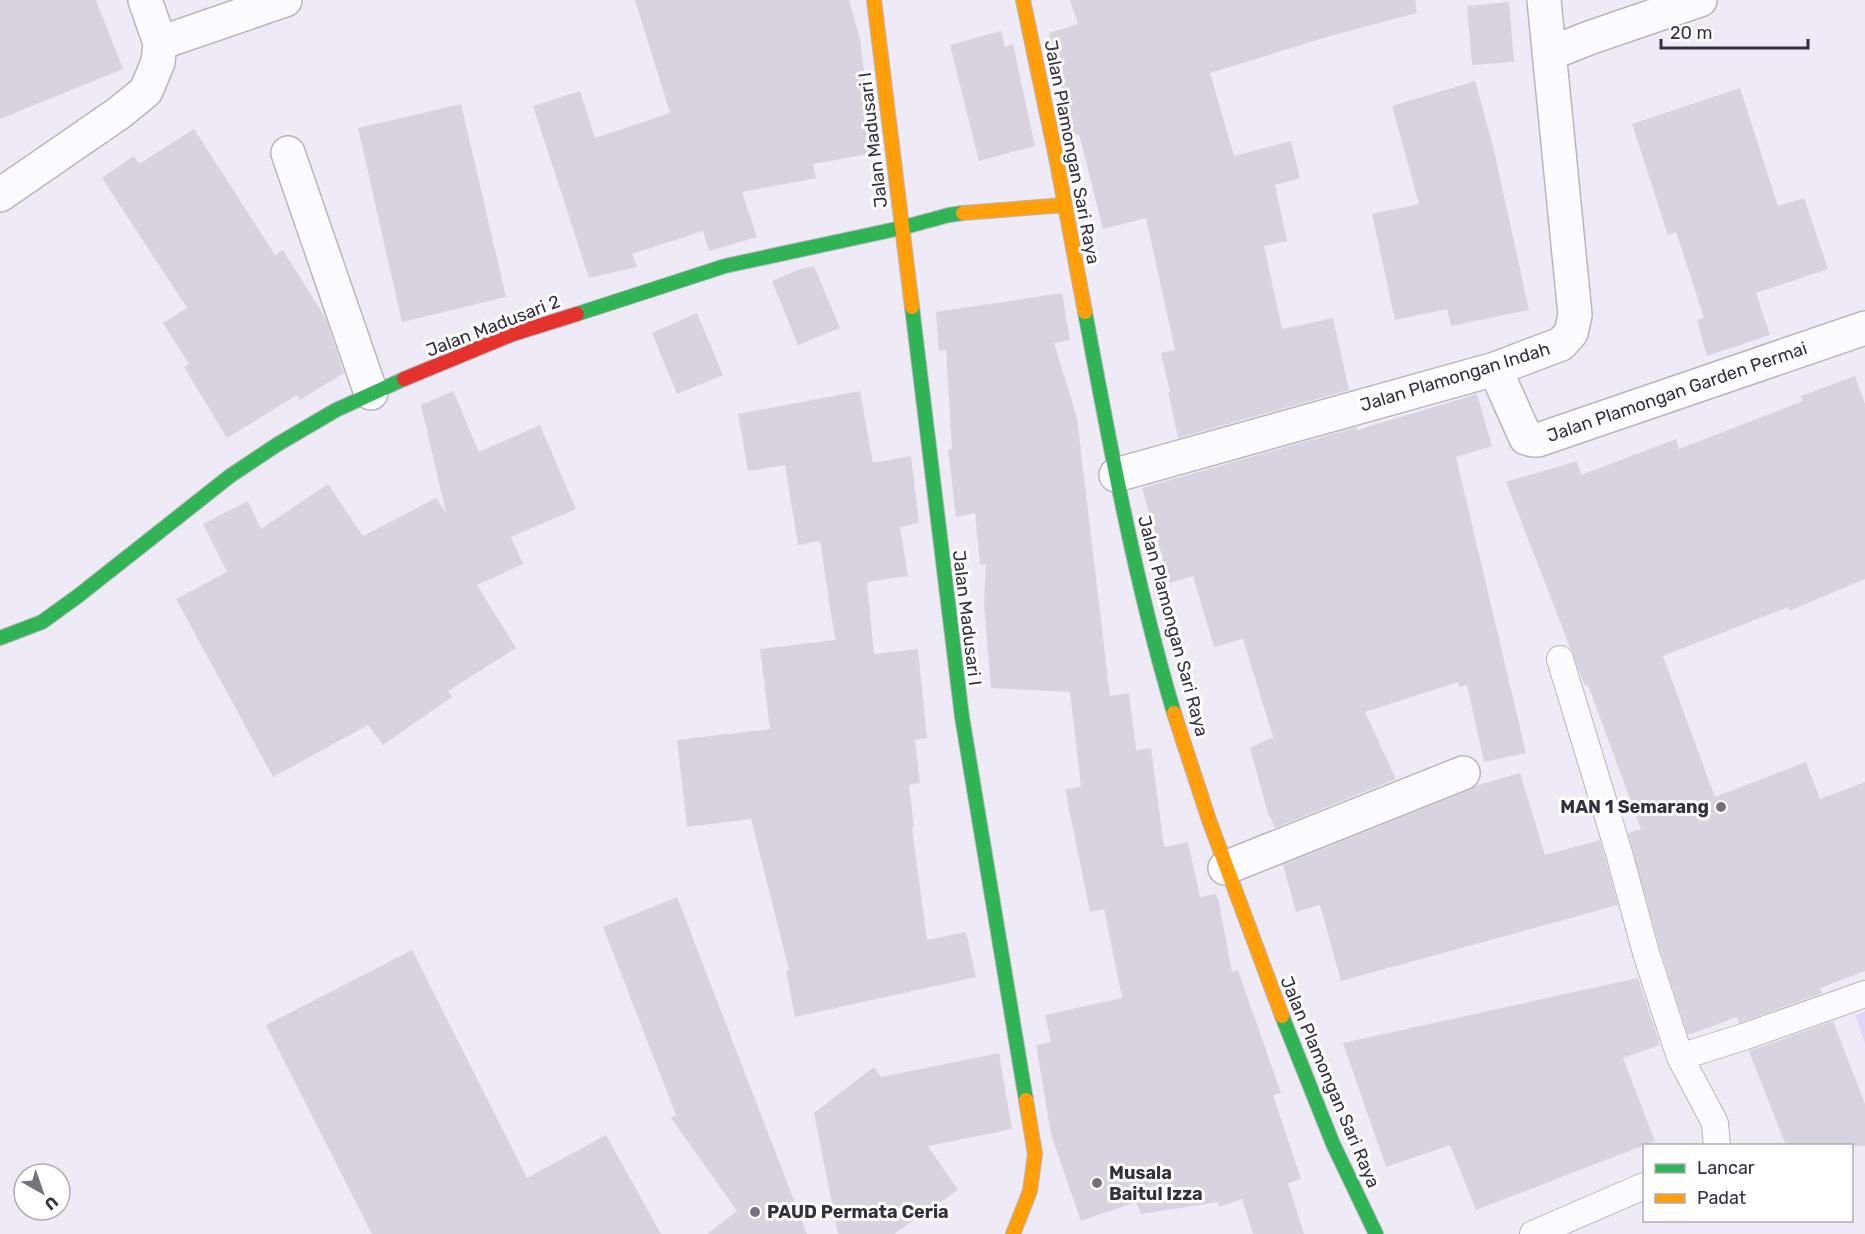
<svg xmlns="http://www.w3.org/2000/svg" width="1865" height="1234" viewBox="0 0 1865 1234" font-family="Rubik,sans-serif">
	<rect width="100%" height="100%" fill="#eeebf6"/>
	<!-- green -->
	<path fill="#ded7f7" d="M1865 1011V1043L1855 1015Z"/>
	<!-- building -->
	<path fill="#d7d4df" d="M0 0H96L123 69 0 119Z
		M635 0H849L860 39 874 153 813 164 816 178 742 192 757 237 709 251 703 231 632 254 637 267 589 278 533 106 580 91 595 138 670 113Z
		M1070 0H1415L1417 13 1330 36 1210 73 1234 156 1291 141 1300 178 1275 185 1287 241 1264 246 1282 329 1333 318 1349 390 1178 438 1168 392H1170L1161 353 1175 350 1146 218 1103 229 1079 134 1071 136 1049 33 1078 24Z
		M1509 2 1514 62 1472 65 1467 6Z
		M1001 31 1005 47 1013 44 1035 146 979 161 950 45Z
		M1475 81 1493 146 1529 310 1451 326 1447 309 1395 320 1372 214 1419 204 1392 106Z
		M1740 88 1778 206 1804 198 1828 269 1756 293 1770 335 1707 356 1697 320 1704 318 1676 232 1668 235 1632 124Z
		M461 104 506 297 402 322 358 128Z
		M194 129 275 255 283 250 326 319 344 373 300 400 297 395 227 438 184 367 189 364 163 323 187 308 102 178 134 156 139 164Z
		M814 266 840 328 798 345 772 281 800 269Z
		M1062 293 1070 340 1054 343 1077 418 1110 696 1129 693 1136 750 1151 748 1164 847 1188 842 1200 897 1216 894 1219 902 1232 972 1238 970 1281 1093 1273 1095 1301 1179 1288 1183 1304 1234H1253L1242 1199 1219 1207 1218 1202 1141 1214 1136 1202 1081 1221 1051 1135 1036 1045 1051 1042 1045 1015 1122 998 1104 909 1090 912 1065 789 1081 787 1070 692 991 688 984 604 986 564 980 565 975 513 956 517 948 450 952 449 946 350 939 351 936 312Z
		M697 313 723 375 677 394 652 333Z
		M1855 376 1865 404V579L1789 611 1788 607 1663 656 1715 797 1806 762 1820 799 1865 782V971L1820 988 1822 993 1739 1023 1737 1017 1688 1035 1660 949 1628 833 1641 829 1588 685 1585 686 1506 482 1577 461 1581 475 1676 439 1679 449 1803 401 1801 396Z
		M453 391 479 452 540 425 576 509 511 537 523 564 477 585 516 648 448 691 452 697 383 745 368 725 273 777 176 599 227 572 203 524 248 501 261 529 328 484 363 536 436 498 446 513 421 405Z
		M860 391 873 463 911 456 919 523 900 527 908 576 867 582 874 654 918 649 927 738 915 740 920 783 909 785 914 827 912 828 927 940 966 932 976 977 795 1017 786 971 789 970 751 819 687 827 677 740 770 729 760 649 835 640 820 541 798 545 785 465 748 471 738 414Z
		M1477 394 1492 446 1456 457 1526 753 1484 762 1467 685 1459 687 1458 682 1365 712 1396 779 1275 828 1268 813 1250 748 1273 737 1243 639 1214 647 1193 576 1170 583 1142 488 1357 427V430Z
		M1520 773 1545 855 1600 840 1618 905 1341 981 1320 905 1296 912 1283 865 1470 790 1475 786Z
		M677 897 807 1234H707L737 1211 671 1118 676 1115 603 927Z
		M412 950 527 1178 606 1135 661 1234H372L266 1025Z
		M1638 978 1660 1045 1623 1058 1655 1141 1476 1210 1450 1145 1386 1167 1343 1043Z
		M1833 1021 1865 1104V1146H1786L1749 1051Z
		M999 1053 1012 1129 928 1146 958 1190 894 1234H838L814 1113 874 1067 881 1077Z"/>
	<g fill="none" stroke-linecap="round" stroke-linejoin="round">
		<defs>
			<path id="lane" d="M1560 659 1619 853 1646 953 1680 1057
				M1717 1146 1715 1123 1680 1057 1743 1037 1865 994
				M1533 1234 1644 1186"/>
			<path id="street" d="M160 43 285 0
				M1549 54 1589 38 1700 0
				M288 153 371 393
				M0 195 119 113 146 91 158 62 160 43 145 0
				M1495 369 1526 438 1533 440H1538L1865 328
				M1116 475 1495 369 1561 344 1571 333 1575 315 1544 0
				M1225 868 1463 773"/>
			<path id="fast" d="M912 307 962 717 1026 1100
				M1085 312C1110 446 1135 582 1174 713
				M577 314 725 266 901 228 949 215 963 213
				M0 638 42 622 78 596 230 476 278 444 336 410 404 379
				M1282 1016 1333 1144 1376 1234"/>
			<path id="slow" d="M874 0 912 307
				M1023 0 1056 157 1085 312
				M963 213 1065 205
				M1174 713 1209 820 1282 1016
				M1013 1234 1030 1191 1035 1154 1026 1100"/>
			<path id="jam" d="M404 379 513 334 577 314"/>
		</defs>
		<!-- lane casing -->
		<use href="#lane" stroke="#b8b5c0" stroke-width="28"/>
		<!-- street casing -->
		<use href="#street" stroke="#b8b5c0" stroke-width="36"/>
		<!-- fast casing -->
		<use href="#fast" stroke="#b8b5c0" stroke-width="16"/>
		<!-- slow casing -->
		<use href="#slow" stroke="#b8b5c0" stroke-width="16"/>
		<!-- jam casing -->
		<use href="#jam" stroke="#b8b5c0" stroke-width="16"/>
		<!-- lane -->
		<use href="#lane" stroke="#fcfcfe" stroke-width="26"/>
		<!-- street -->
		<use href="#street" stroke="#fcfcfe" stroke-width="33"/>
		<!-- fast -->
		<use href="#fast" stroke="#30b455" stroke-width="14"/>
		<!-- slow -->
		<use href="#slow" stroke="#ff9f0a" stroke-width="14"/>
		<!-- jam -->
		<use href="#jam" stroke="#e5322d" stroke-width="14"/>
	</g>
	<!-- markers -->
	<g fill="#75727e" stroke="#fff" stroke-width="2">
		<circle cx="1721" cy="807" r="6"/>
		<circle cx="1097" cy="1183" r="6"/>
		<circle cx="755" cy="1212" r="6"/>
	</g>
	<g text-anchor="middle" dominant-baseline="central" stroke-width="6" stroke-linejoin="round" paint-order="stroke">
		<!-- street labels -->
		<g font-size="18" fill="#34313e" stroke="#fff">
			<text transform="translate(873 140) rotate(-97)">Jalan Madusari I</text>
			<text transform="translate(1072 152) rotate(79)">Jalan Plamongan Sari Raya</text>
			<text transform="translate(493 326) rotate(-21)">Jalan Madusari 2</text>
			<text transform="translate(1455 377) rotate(-17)">Jalan Plamongan Indah</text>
			<text transform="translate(1677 392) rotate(-19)">Jalan Plamongan Garden Permai</text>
			<text transform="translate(967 618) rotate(83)">Jalan Madusari I</text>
			<text transform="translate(1173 626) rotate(75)">Jalan Plamongan Sari Raya</text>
			<text transform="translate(1330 1082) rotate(67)">Jalan Plamongan Sari Raya</text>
		</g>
		<!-- poi labels -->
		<g font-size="18" font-weight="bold" fill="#34313e" stroke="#fff" text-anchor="start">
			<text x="1709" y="807" text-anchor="end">MAN 1 Semarang</text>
			<text x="1109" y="1173">Musala<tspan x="1109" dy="21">Baitul Izza</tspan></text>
			<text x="767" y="1212">PAUD Permata Ceria</text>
		</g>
	</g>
	<!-- legend -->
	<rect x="1643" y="1144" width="210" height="78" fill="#ffffff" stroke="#aeadb2" stroke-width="1.5"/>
	<rect x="1655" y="1164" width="30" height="9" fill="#30b455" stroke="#aeadb2" stroke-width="1.5"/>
	<text x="1697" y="1174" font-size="18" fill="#34313e">Lancar</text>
	<rect x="1655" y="1194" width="30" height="9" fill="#ff9f0a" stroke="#aeadb2" stroke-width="1.5"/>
	<text x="1697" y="1204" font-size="18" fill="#34313e">Padat</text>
	<!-- north arrow -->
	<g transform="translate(42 1192) rotate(140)"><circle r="28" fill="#ffffff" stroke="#aeadb2" stroke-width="1.5"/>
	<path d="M0-4.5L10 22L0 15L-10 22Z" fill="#75727e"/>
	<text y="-9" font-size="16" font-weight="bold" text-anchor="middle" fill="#34313e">U</text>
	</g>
	<!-- scale -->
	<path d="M1661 39v9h147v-9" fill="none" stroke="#34313e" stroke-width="3"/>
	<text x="1670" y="39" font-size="18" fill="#34313e" stroke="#ffffff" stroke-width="4.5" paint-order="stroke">20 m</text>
</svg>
